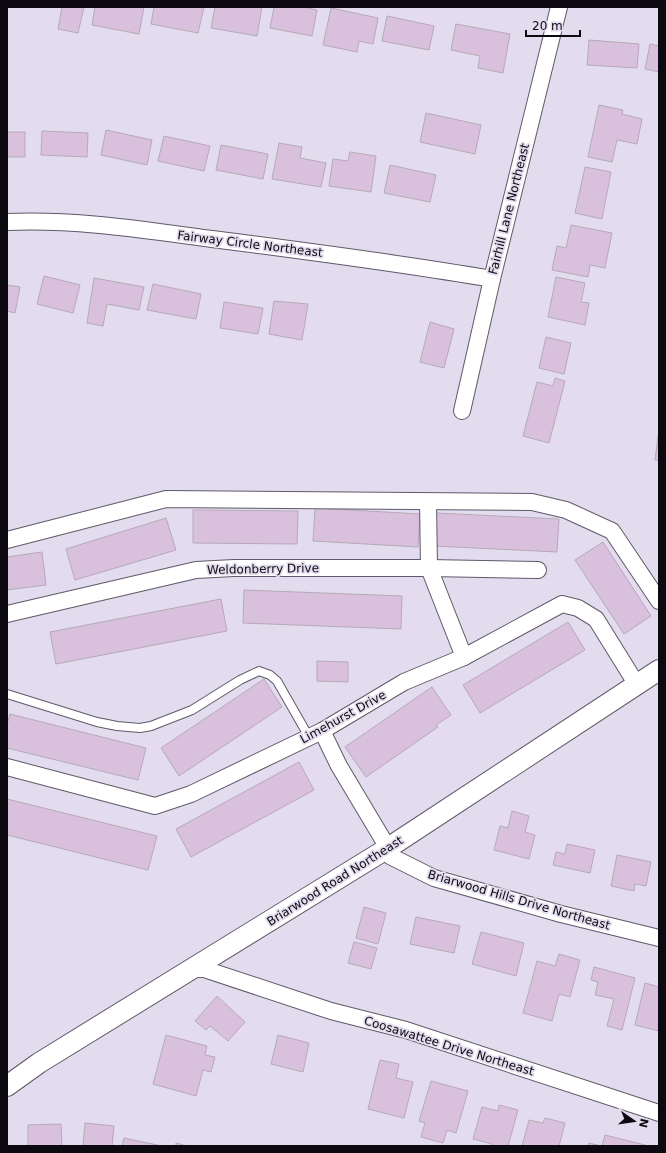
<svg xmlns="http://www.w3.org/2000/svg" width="666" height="1153" font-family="'DejaVu Sans',sans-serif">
  <rect width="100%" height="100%" fill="#e2dcee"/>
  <g fill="#d9c1dd" stroke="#b6a9b8">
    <polygon points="62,7 84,7 78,33 58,29"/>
    <polygon points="95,7 144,7 139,34 92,25"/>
    <polygon points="154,7 204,7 198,33 151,24"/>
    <polygon points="215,7 262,7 257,36 211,28"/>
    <polygon points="274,7 303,7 317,10 312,36 270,28"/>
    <polygon points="331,8 378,18 373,44 359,41 357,52 323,45"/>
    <polygon points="387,16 434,26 429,50 382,41"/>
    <polygon points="456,24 510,34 503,73 478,68 480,56 451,50"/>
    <polygon points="589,40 639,44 637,68 587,65"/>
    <polygon points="650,44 659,46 659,72 645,69"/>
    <polygon points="599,105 623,110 622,114 642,119 637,144 617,140 612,162 588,157"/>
    <polygon points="426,113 481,125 475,154 420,142"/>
    <polygon points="106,130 152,140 147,165 101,155"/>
    <polygon points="42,131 88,133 87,157 41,155"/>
    <rect x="7" y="132" width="18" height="25"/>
    <polygon points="164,136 210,146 204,171 158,161"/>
    <polygon points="279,143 302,147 300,158 326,163 321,187 272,179"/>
    <polygon points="221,145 268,154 263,179 216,170"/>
    <polygon points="350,152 376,156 371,192 329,186 333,159 348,161"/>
    <polygon points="390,165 436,175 430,202 384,193"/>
    <polygon points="585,167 611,172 602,219 575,213"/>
    <polygon points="571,225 612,233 605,268 590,265 588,277 552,270 557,246 566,248"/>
    <polygon points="44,276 80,285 73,313 37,304"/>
    <polygon points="556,277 585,283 581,302 589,303 585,325 548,317"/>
    <polygon points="94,278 144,287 139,310 107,304 103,326 87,323"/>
    <polygon points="153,284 201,294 196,319 147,310"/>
    <polygon points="7,285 20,287 15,313 7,311"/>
    <polygon points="274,301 308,304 302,340 269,334"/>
    <polygon points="224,302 263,308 258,334 220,328"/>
    <polygon points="430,322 454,329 444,368 420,362"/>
    <polygon points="546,337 571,343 564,374 539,368"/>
    <polygon points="555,378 565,381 549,443 523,436 537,382 553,386"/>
    <polygon points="659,429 659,460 655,460"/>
    <polygon points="315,508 420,514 418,547 313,541"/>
    <polygon points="193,510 298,511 297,544 193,543"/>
    <polygon points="436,513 559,519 557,552 434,546"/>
    <polygon points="166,518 176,550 75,580 66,549"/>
    <polygon points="603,542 651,616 624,634 575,560"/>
    <polygon points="42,552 46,585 7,590 7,557"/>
    <polygon points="244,590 402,596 401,629 243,623"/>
    <polygon points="221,599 227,631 56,664 50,632"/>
    <polygon points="568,622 585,650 480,713 463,685"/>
    <polygon points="317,661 348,662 348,682 317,681"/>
    <polygon points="264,679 282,707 179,776 161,748"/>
    <polygon points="432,687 451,715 436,725 438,727 366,777 345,747"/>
    <polygon points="10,714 146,748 138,780 7,748 7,724"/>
    <polygon points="299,762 314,790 191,857 176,829"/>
    <polygon points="7,799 157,836 148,870 7,835"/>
    <polygon points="512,811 529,816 525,832 535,835 529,859 494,850 500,826 508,828"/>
    <polygon points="567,844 595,850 590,873 553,865 556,852 565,854"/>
    <polygon points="617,855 651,862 646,886 635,884 634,891 611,886"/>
    <polygon points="364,907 386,913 378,944 356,938"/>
    <polygon points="416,917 460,926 454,953 410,944"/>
    <polygon points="481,932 524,943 516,976 472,964"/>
    <polygon points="354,942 377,948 371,969 348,963"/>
    <polygon points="559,954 580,960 570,997 559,994 552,1021 523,1013 537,961 555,966"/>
    <polygon points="594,967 635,978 622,1030 607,1026 614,999 595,995 598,982 591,980"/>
    <polygon points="645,983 659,987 659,1031 635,1025"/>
    <polygon points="217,996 245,1022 228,1041 210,1026 206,1030 195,1021"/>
    <polygon points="166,1035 207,1046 205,1055 215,1057 211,1072 203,1070 196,1096 153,1084"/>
    <polygon points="278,1035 309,1043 303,1072 271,1064"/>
    <polygon points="380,1060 399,1064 396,1078 413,1082 404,1118 368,1109"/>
    <polygon points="431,1081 468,1091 456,1133 447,1130 443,1143 421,1137 425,1123 419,1121"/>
    <polygon points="499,1105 518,1110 508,1146 492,1146 492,1144 473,1139 482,1107 498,1111"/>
    <polygon points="545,1118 565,1123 559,1146 522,1146 529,1120 543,1123"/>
    <polygon points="85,1123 114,1126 112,1146 83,1146"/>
    <polygon points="61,1124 62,1146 28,1146 28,1125"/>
    <polygon points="605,1135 645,1145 644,1146 602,1146"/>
    <polygon points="124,1138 162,1146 122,1146"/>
    <polygon points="176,1143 187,1146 176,1146"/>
    <polygon points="589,1143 601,1146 588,1146"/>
  </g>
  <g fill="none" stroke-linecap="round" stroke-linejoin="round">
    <g stroke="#5f5969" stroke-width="10">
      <polyline id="service" points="7,694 97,722 117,726 140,728 151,726 192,710 240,680 259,671 270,675 277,681 309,737"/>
    </g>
    <g stroke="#5f5969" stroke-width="18">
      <g id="minor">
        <path d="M7 222C76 219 144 230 212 239 306 251 399 263 492 279"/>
        <polyline points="462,411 492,279 559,7"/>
        <polyline points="428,502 429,568 464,657"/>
        <polyline points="7,540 166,499 532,502 566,510 612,531 659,601"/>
        <polyline points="7,614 196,570 234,568 429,568 538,570"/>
        <polyline points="322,731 339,766 388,848 390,856 434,878 561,914 659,938"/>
        <polyline points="7,767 155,806 191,794 322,731 404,682 464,657 562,604 578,608 596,619 637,685"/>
        <polyline points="192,969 204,969 331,1011 406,1030 659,1113"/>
      </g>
    </g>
    <g stroke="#5f5969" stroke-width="22">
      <polyline id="tertiary" points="7,1086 39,1063 388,848 659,670"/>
    </g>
    <use href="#service" stroke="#fff" stroke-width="8"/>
    <use href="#minor" stroke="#fff" stroke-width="16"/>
    <use href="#tertiary" stroke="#fff" stroke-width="20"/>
  </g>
  <g text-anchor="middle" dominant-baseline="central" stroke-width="3.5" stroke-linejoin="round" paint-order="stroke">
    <g font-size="12" fill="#0c0a10" stroke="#e2dcee">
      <text transform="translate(509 209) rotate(-76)">Fairhill Lane Northeast</text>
      <text transform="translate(250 244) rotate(7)">Fairway Circle Northeast</text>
      <text transform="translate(263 569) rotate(-1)">Weldonberry Drive</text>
      <text transform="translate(343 717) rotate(-29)">Limehurst Drive</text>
      <text transform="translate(335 881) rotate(-32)">Briarwood Road Northeast</text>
      <text transform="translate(519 900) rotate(16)">Briarwood Hills Drive Northeast</text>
      <text transform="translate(449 1046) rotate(17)">Coosawattee Drive Northeast</text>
    </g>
  </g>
  <rect width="666" height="1153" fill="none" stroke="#0c0a10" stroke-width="16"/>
  <g transform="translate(634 1121) rotate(103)" stroke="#e2dcee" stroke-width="3" paint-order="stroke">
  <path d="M0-3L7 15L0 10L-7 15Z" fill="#0c0a10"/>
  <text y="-6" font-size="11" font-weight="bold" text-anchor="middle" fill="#0c0a10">N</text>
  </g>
  <path d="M526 30v6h54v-6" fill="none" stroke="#0c0a10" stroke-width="2"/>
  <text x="532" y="30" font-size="12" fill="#0c0a10" stroke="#e2dcee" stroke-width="3" paint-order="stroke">20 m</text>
</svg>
